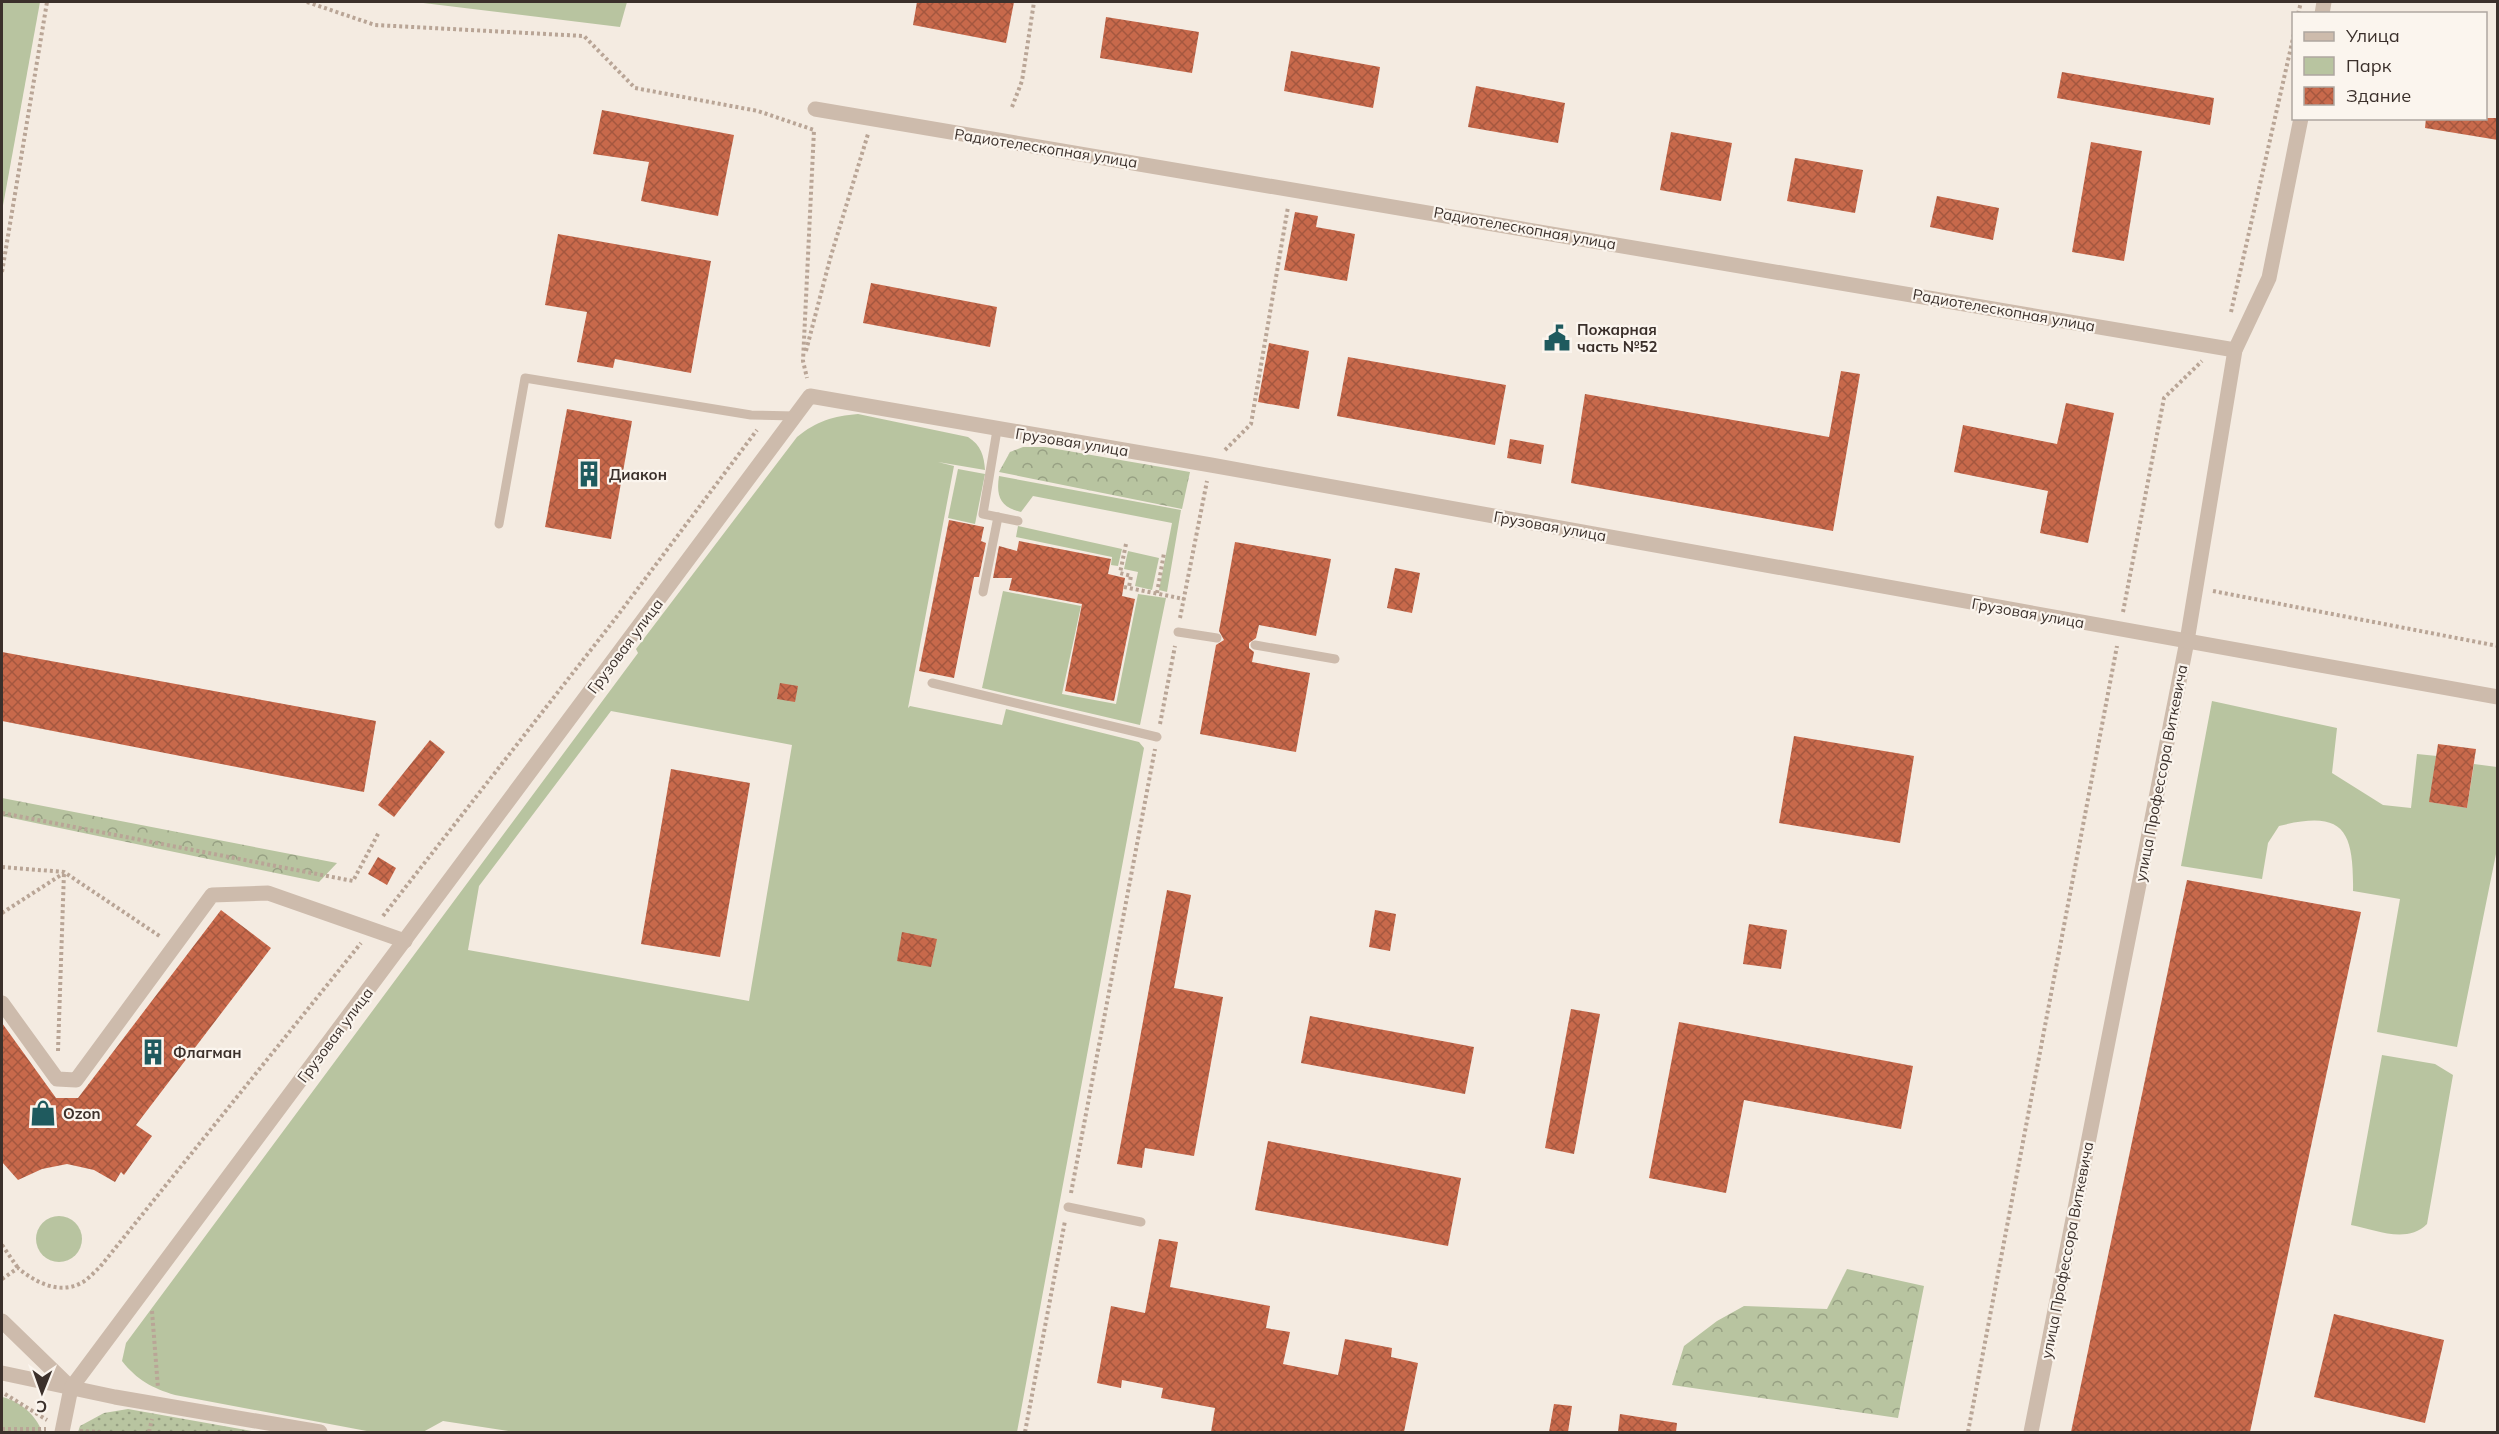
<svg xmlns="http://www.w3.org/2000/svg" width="2499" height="1434" font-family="Mulish,sans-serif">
  <defs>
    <pattern id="forest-crowns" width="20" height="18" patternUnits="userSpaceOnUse" patternTransform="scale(1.5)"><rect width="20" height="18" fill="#b8c4a0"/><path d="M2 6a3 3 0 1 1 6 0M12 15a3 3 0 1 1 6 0" fill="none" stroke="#97a083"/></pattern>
    <pattern id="park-dots" width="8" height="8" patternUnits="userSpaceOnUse" patternTransform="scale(1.5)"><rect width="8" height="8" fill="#b8c4a0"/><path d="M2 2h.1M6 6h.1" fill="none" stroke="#97a083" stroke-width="1.8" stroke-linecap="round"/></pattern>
    <pattern id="building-cross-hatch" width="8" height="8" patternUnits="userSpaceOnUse" patternTransform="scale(1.5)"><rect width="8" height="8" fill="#c8694b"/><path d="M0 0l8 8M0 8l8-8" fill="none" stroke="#a4573f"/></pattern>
  </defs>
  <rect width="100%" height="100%" fill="#f4ebe1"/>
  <g fill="#b8c4a0" fill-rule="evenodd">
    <polygon points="2,2 40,2 2,211"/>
    <polygon points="415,2 627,2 620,27"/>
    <path d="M858 414 968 437C981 445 984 456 985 470L938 462 954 466 908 708 910 706 1002 725 1006 709 1139 742 1144 748 1017 1432H515L443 1421 423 1432H372L175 1395C152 1388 137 1380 122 1361L126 1343 638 653 636 649 797 437C817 421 833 416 858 414ZM611 711 792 745 749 1001 468 950 479 886Z"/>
    <polygon points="958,469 985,474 975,524 948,518"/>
    <path d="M999 476 1181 510 1167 592 1159 590 1172 523 1033 496 1021 512C1000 507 996 496 999 476Z"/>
    <polygon points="1018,526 1122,549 1118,566 1111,565 1112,557 1016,537"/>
    <polygon points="1128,551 1159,558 1152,590 1135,586 1138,572 1124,569"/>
    <polygon points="1003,591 1081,606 1062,694 1116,704 1138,594 1166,598 1140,725 982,688"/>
    <path d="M2212 701 2337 728 2332 773 2383 805 2411 808 2417 754 2437 756 2430 802 2467 808 2474 764 2497 767V849L2457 1047 2377 1032 2400 899 2353 891C2354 829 2343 810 2279 826L2268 843 2262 879 2181 866Z"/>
    <path d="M2382 1055 2435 1064 2453 1075 2427 1224C2407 1244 2376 1230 2351 1225Z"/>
    <circle cx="59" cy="1239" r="23"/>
    <path d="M2 1397C20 1401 36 1415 42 1432H2Z"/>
  </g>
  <g fill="url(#forest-crowns)">
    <polygon points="1023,447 1045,447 1190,472 1182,509 999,472 1010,452"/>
    <polygon points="2,798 337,863 319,882 2,816"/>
    <polygon points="1847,1269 1924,1286 1898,1418 1672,1385 1684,1346 1717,1321 1744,1306 1827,1309"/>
  </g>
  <polygon fill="url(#park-dots)" points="128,1409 257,1432 78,1432 80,1426 104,1413"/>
  <g fill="url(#building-cross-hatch)">
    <polygon points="917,2 1014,2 1006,43 913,25"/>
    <polygon points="1106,17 1199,32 1192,73 1100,58"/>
    <polygon points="1291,51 1380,67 1373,108 1284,91"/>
    <polygon points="2062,72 2214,98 2210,125 2057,98"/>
    <polygon points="1476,86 1565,103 1558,143 1468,127"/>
    <polygon points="602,110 734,135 718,216 641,201 649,162 593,154"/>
    <polygon points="2426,118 2498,118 2498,140 2425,128"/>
    <polygon points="1671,132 1732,143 1721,201 1660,190"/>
    <polygon points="2091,142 2142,151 2124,261 2072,252"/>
    <polygon points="1795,158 1863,170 1855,213 1787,201"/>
    <polygon points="1937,196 1999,208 1993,240 1930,227"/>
    <polygon points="1295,212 1318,216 1316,227 1355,234 1347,281 1284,270"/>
    <polygon points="558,234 711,261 691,373 615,359 613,368 577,362 587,312 545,305"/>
    <polygon points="871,283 997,307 990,347 863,323"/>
    <polygon points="1269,343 1309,351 1299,409 1258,402"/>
    <polygon points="1348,357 1506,385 1495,445 1337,416"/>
    <polygon points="1841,371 1860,374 1833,531 1571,483 1585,394 1829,437"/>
    <polygon points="2066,403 2114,413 2088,543 2040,533 2048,491 1954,472 1963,425 2057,444"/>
    <polygon points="567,409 632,421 611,539 545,527"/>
    <polygon points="1510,439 1544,445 1541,464 1507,458"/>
    <polygon points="949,520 984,527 981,541 986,543 979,577 974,577 954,678 919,671"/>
    <polygon points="1019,541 1111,559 1108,574 1125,578 1122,596 1135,599 1114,701 1065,691 1082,604 1009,590 1012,578 993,578 999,546 1017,551"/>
    <polygon points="1235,542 1331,559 1316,636 1259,625 1256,638 1249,643 1249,648 1254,652 1252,662 1310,673 1296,752 1200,734 1216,645 1224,640 1219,631"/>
    <polygon points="1395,568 1420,573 1412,613 1387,608"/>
    <polygon points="2,652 376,721 364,792 2,721"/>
    <polygon points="780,683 798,686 795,702 777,699"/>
    <polygon points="1794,736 1914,756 1900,843 1779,823"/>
    <polygon points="430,740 445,752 394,817 378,805"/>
    <polygon points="2438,744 2476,749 2467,808 2429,802"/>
    <polygon points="671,769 750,783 720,957 641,944"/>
    <polygon points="378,857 396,868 387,885 368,874"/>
    <polygon points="2187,880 2361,912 2250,1432 2071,1432"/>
    <polygon points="1167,890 1191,895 1174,988 1223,997 1194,1156 1145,1148 1142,1168 1117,1164"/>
    <polygon points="221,910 271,948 136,1125 152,1136 124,1175 121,1172 115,1182 94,1170 67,1164 42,1169 18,1180 2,1162 2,1023 56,1098 78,1098"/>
    <polygon points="1375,910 1396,914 1390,951 1369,947"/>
    <polygon points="1749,924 1787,930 1781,969 1743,964"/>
    <polygon points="902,932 937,939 931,967 897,961"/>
    <polygon points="1571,1009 1600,1014 1574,1154 1545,1148"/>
    <polygon points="1310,1016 1474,1047 1465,1094 1301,1063"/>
    <polygon points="1679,1022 1913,1066 1901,1129 1744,1100 1726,1193 1649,1178"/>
    <polygon points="1268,1141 1461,1178 1448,1246 1255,1210"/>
    <polygon points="1159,1239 1178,1242 1170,1287 1270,1306 1266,1328 1290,1332 1283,1364 1338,1375 1345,1339 1392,1348 1391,1357 1418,1363 1404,1432 1211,1432 1215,1408 1161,1398 1163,1388 1122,1380 1121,1388 1097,1383 1111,1306 1145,1313"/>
    <polygon points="2334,1314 2444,1340 2425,1423 2314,1397"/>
    <polygon points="1554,1404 1572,1406 1568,1432 1549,1432"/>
    <polygon points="1620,1414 1677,1423 1676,1432 1618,1432"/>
  </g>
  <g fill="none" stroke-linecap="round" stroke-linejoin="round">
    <g stroke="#b9a596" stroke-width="4" stroke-dasharray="3 3" stroke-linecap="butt">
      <polyline points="307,2 375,25 584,36 635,88 758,111 814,130 803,361 807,378"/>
      <polyline points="2298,14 2301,2"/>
      <polyline points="1012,107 1022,81 1034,2"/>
      <polyline points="2,272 47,2"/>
      <polyline points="2231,312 2294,34"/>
      <polyline points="806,351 830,259 868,134"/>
      <polyline points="1225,450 1251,424 1288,207"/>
      <polyline points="1126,544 1120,573 1131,576 1129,587"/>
      <polyline points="1124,587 1184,599"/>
      <polyline points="2213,591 2498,646"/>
      <polyline points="1157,593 1164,553"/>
      <polyline points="2123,612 2164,398 2202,361"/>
      <polyline points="1180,618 1207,481"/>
      <polyline points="1160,724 1175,646"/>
      <polyline points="2,813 353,881 379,832"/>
      <polyline points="2,867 64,872 161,937"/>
      <polyline points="2,913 64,873"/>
      <polyline points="383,916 615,619 757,430"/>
      <polyline points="58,1051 64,872"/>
      <polyline points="1071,1193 1155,749"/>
      <polyline points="2,1245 18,1268"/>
      <path d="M2 1279 18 1268C35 1282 59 1295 81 1283 88 1280 94 1272 100 1267L361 943"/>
      <polyline points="152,1311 158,1388"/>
      <polyline points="5,1394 47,1420"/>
      <polyline points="2,1429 46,1429"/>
      <polyline points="80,1431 100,1432"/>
      <polyline points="149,1432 152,1419"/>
      <polyline points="1025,1432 1065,1221"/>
      <polyline points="1968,1432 2117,646"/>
    </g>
    <g stroke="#cdbbac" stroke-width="9">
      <polyline points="997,430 983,514 1018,521"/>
      <polyline points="499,524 525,378 751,415 795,416"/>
      <polyline points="983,592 998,517"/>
      <polyline points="1178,632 1217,638"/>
      <polyline points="1255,645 1335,659"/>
      <polyline points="932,683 1157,737"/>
      <polyline points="1068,1207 1141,1222"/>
    </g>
    <g stroke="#cdbbac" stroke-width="15">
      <polyline points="2322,14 2324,2"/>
      <polyline points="815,109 2235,350"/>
      <polyline points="2,1003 57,1079 76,1080 212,895 268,893 405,941"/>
      <polyline points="2,1321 71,1388"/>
      <polyline points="2,1373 115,1397 320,1432"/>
      <polyline points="2031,1432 2187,641 2235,350 2269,278 2301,118"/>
    </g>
    <polyline stroke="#cdbbac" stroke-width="15" points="62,1432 71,1388 810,396 1211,465 2498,697"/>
  </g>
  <defs>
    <g id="civic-bare" transform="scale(2.07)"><path d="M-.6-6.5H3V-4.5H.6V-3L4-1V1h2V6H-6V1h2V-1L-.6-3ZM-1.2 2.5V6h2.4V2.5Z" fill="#1f5a5e" stroke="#fbf5ee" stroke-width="2.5" paint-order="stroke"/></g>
    <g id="building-bare" transform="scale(2.07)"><path d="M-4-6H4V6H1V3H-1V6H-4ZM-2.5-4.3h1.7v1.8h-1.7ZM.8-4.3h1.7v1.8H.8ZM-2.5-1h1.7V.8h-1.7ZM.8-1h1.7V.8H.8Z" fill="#1f5a5e" stroke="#fbf5ee" stroke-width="2.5" paint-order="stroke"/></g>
    <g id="shop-bare" transform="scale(2.07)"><path d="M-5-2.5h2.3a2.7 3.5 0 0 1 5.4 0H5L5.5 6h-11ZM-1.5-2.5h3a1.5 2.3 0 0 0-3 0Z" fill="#1f5a5e" stroke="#fbf5ee" stroke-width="2.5" paint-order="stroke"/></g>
  </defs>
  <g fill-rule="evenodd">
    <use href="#civic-bare" x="1557" y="338"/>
    <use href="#building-bare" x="589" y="474"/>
    <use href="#building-bare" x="153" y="1052"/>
    <use href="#shop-bare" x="43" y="1113"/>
  </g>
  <g text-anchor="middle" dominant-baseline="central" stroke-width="4.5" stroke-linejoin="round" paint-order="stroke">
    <g font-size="15" fill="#3b302b" stroke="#fbf5ee">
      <text transform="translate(1046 148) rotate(9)">Радиотелескопная улица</text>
      <text transform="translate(1525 228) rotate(10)">Радиотелескопная улица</text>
      <text transform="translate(2004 310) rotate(10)">Радиотелескопная улица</text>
      <text transform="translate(1072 442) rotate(9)">Грузовая улица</text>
      <text transform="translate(1550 526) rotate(10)">Грузовая улица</text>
      <text transform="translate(2028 613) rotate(10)">Грузовая улица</text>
      <text transform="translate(625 646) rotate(-53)">Грузовая улица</text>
      <text transform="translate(2161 773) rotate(-79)">улица Профессора Виткевича</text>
      <text transform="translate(335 1035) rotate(-53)">Грузовая улица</text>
      <text transform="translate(2067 1250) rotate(-79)">улица Профессора Виткевича</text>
    </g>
    <g font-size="15" font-weight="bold" fill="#3b302b" stroke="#fbf5ee" text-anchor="start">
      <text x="1577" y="329">Пожарная<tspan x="1577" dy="17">часть №52</tspan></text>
      <text x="609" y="474">Диакон</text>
      <text x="173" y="1052">Флагман</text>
      <text x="63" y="1113">Ozon</text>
    </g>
  </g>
  <rect width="2499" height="1434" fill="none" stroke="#3b302b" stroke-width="6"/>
  <rect x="2292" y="12" width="195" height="108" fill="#fbf5ee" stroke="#aea6a0" stroke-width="1.5"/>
  <rect x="2304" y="32" width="30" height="9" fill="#cdbbac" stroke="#aea6a0" stroke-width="1.5"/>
  <text x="2346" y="42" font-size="18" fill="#3b302b">Улица</text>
  <rect x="2304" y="57" width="30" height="18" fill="#b8c4a0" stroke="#aea6a0" stroke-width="1.5"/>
  <text x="2346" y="72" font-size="18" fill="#3b302b">Парк</text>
  <rect x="2304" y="87" width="30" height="18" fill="url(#building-cross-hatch)" stroke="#aea6a0" stroke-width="1.5"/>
  <text x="2346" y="102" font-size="18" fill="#3b302b">Здание</text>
  <g transform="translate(42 1392) rotate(181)" stroke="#fbf5ee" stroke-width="4.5" paint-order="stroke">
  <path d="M0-4.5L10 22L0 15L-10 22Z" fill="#3b302b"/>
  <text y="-9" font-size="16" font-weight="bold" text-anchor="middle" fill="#3b302b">С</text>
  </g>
</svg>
